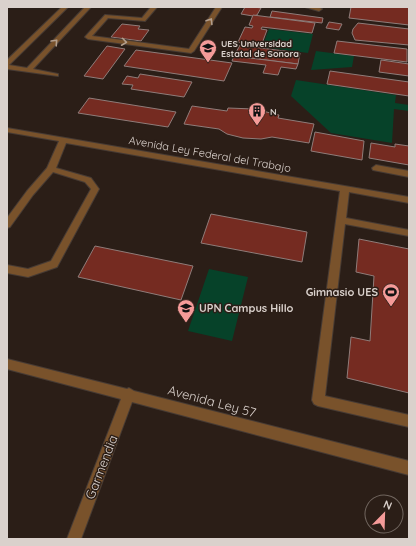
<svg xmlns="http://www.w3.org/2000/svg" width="416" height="546" font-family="Quicksand,sans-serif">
  <rect width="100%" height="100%" fill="#2b1e17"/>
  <g fill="#064229">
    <polygon points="269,29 313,34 308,53 262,47"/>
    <polygon points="316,51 354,56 352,67 311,70"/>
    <polygon points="296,80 396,95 395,103 409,105 409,111 394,109 392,143 331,133 291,96"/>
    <polygon points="209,269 248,277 232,341 188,331"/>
  </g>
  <g fill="#752b21" stroke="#8f7c79">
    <polygon points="245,7 254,7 261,8 257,15 253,16 241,14"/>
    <polygon points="351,7 409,7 409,25 349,18"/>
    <polygon points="272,11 323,18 322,23 270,17"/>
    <polygon points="253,15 315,23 312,33 262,27 261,29 267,30 261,46 254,45 253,47 300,53 298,64 234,56 240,45 245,46 246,44 238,42 245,27 252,28 253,26 249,25"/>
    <polygon points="329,22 342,24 339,30 326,28"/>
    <polygon points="358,23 409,29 409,45 355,40 352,33 353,29"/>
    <polygon points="122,24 140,26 138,29 149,30 141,41 111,37"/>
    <polygon points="337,41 407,49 407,62 334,53"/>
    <polygon points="107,46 125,49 103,79 84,76"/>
    <polygon points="136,50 232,63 224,81 124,66"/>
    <polygon points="234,56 298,64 296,69 281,67 278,75 263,73 266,65 232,61"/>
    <polygon points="381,60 409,64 409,76 379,72"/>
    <polygon points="330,71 409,82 409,96 327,84"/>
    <polygon points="140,74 192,82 184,97 131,89 133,85 122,84 127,76 138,78"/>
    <polygon points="89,98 176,112 168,127 78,113"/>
    <polygon points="192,106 227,111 228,108 254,109 279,115 278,118 314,124 309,143 272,137 261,139 243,138 227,134 219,129 184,124"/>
    <polygon points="315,132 364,141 362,160 311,151"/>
    <polygon points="371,143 395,147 395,144 409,146 409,165 369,158"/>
    <polygon points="211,214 307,232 302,262 201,243"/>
    <polygon points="359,239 409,249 409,393 347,378 351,337 370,341 374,276 356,272"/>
    <polygon points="95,246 193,266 181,300 78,277"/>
  </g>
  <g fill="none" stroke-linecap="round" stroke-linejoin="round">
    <g stroke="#473b34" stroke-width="2">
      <g id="minor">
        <polygon points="62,7 68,7 9,65 27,68 85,7 91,7 33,69 58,74 58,76 7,69 7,60"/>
        <polygon points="151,7 157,7 145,21 108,18 92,36 189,49 216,7 222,7 194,51 191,53 88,39 85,37 105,15 142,18"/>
        <polygon points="305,7 317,7 322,9 319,11"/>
        <polygon points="7,128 409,197 409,203 349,192 346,218 409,230 409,236 345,224 325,396 409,415 409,427 318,406 314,404 312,400 340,191 66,143 56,168 91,178 99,189 57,267 28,277 7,273 7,265 28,269 51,261 91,189 85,182 53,172 33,195 10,227 7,228 7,218 27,191 47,168 59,141 7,132"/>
        <polygon points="376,165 409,171 409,177 373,170 372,168"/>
        <polygon points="7,359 127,389 129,388 134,391 409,461 409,475 132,402 81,539 67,539 121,399 7,369"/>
      </g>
    </g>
    <use href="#minor" fill="#79522b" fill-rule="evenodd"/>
  </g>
  <defs><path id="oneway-chevron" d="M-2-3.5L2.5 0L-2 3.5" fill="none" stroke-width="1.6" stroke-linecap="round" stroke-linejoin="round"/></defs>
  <g stroke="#b39e8c">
    <use href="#oneway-chevron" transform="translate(210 21) rotate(-58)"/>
    <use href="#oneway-chevron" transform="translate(55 42) rotate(-47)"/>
    <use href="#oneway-chevron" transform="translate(124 42) rotate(8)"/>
  </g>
  <defs>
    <g id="university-pin" transform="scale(0.9)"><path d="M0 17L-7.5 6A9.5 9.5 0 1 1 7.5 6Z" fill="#f59b99" stroke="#2b1e17"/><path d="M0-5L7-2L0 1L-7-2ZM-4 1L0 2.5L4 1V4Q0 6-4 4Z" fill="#111"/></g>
    <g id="building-pin" transform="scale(0.9)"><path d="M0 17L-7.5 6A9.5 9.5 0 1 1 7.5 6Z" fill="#f59b99" stroke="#2b1e17"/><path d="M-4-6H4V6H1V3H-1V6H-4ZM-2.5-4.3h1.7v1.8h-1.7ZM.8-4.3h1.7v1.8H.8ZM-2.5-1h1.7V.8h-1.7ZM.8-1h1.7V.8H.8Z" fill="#111"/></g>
    <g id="stadium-pin" transform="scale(0.9)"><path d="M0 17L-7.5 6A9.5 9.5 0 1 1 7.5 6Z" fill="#f59b99" stroke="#2b1e17"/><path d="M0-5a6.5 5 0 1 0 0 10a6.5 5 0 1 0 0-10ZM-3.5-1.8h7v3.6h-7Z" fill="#111"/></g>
    <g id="school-pin" transform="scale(0.9)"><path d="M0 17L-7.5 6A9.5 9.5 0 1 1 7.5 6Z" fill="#f59b99" stroke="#2b1e17"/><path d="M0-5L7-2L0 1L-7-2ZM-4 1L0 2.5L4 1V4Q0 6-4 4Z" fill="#111"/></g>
  </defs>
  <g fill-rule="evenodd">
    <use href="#university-pin" x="208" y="48"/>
    <use href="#building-pin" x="257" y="111"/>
    <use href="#stadium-pin" x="391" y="292"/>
    <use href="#school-pin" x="186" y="308"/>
  </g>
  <g text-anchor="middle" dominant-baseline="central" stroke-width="3" stroke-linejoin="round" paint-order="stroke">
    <g font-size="9" font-weight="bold" fill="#dad1cc" stroke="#2b1e17" text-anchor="start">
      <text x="221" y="43">UES Universidad<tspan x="221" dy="10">Estatal de Sonora</tspan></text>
      <text x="270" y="111">N</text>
    </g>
    <g font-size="11" fill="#dad1cc" stroke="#2b1e17">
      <text transform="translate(210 154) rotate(10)">Avenida Ley Federal del Trabajo</text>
    </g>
    <g font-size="11" font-weight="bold" fill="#dad1cc" stroke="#2b1e17" text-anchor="end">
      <text x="378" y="292">Gimnasio UES</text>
      <text x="199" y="308" text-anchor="start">UPN Campus Hillo</text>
    </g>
    <g font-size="13" fill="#dad1cc" stroke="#2b1e17">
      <text transform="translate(212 401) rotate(15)">Avenida Ley 57</text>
      <text transform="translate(101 467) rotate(-69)">Garmendia</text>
    </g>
  </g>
  <rect width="416" height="546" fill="none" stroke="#dad1cc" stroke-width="16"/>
  <g transform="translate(384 514) rotate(23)"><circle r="19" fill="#2b1e17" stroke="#71665f"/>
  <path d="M0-3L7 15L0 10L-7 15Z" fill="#f59b99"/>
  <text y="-6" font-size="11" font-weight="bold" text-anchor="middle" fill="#dad1cc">N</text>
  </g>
</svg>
